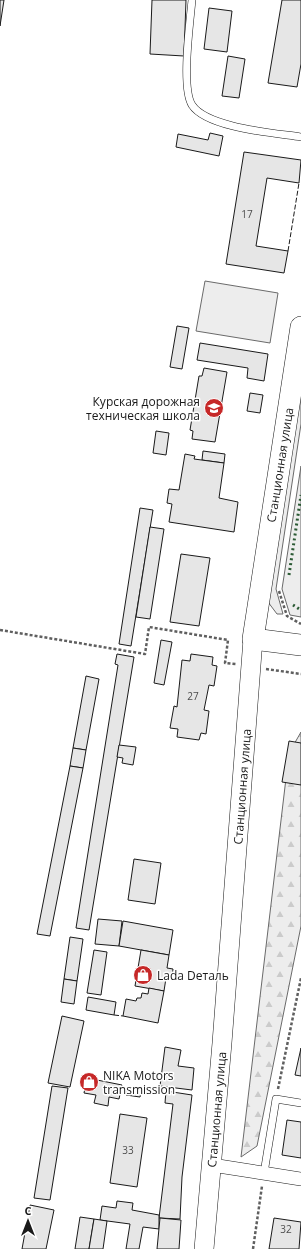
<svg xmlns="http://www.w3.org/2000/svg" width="301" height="1249" font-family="'Open Sans',sans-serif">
  <defs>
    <pattern id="forest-firs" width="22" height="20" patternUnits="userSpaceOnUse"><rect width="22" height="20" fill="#ededed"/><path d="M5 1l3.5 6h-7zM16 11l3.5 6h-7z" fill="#cbcbcb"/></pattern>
  </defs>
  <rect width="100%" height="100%" fill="#fff"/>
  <g fill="#ededed" stroke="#6a6a6a">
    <polygon points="205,281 278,293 270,343 196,331"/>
    <polygon points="301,358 301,424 276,589 283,614 277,614 268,602"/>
    <polygon points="301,466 301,617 290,615 282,589"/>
  </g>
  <polygon fill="url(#forest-firs)" stroke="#6a6a6a" points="301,732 301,926 257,1146 241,1157 289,753"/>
  <g fill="#e6e6e6" stroke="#1a1a1a">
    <polygon points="0,0 4,0 0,26"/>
    <polygon points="152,0 186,0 184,56 150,54"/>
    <polygon points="282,0 301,0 301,64 297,87 268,83"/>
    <polygon points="209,8 232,11 227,52 204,49"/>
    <polygon points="228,56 245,59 239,98 222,96"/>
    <polygon points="210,133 223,136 219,156 176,147 178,134 208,140"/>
    <polygon points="244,152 301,160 299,183 267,178 256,246 288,251 284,273 226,264"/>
    <polygon points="177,326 189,328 182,369 170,367"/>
    <polygon points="200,343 268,354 264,381 247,378 248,368 197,360"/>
    <polygon points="204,368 227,372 215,442 192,439 193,431 190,430 199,376 202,376"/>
    <polygon points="250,393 263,395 260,413 247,411"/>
    <polygon points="156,431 169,433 166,455 153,453"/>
    <polygon points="203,451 225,454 224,463 202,460"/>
    <polygon points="185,454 195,456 194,459 224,463 219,498 238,502 234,532 169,522 172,504 167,503 169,489 179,490"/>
    <polygon points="140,508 153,510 131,646 119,644"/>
    <polygon points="150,527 164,529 150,619 136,617"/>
    <polygon points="181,554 210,558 199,626 170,622"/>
    <polygon points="161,640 172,642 164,685 154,683"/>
    <polygon points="117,654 134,657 89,930 76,928 118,665 115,664"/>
    <polygon points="191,654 213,657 212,665 217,666 214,686 209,685 204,710 209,711 206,734 201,733 199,740 177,737 178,729 170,728 174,706 177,707 182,660 190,661"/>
    <polygon points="86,676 99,679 86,750 73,748"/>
    <polygon points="289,741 301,743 301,785 282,782"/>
    <polygon points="119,745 136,747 133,765 122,763 123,758 117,757"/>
    <polygon points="73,748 86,750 83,768 70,766"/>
    <polygon points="70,766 83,768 50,936 37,934"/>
    <polygon points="134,859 161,863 155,904 128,900"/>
    <polygon points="98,919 122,921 119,946 95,944"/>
    <polygon points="123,921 173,930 169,955 119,946"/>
    <polygon points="70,937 83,939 77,981 64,979"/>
    <polygon points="94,950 107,952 101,995 87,993"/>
    <polygon points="141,950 169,955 167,968 173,969 172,979 166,978 164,991 135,986"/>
    <polygon points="64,979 77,981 74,1004 61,1002"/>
    <polygon points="149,988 164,991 158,1023 123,1016 126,999 136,1001 137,998 141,998 142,993 148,994"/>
    <polygon points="88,997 116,1002 114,1015 86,1010"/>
    <polygon points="62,1016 84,1021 70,1087 48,1083"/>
    <polygon points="165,1047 181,1050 178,1066 194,1068 192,1090 160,1086"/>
    <polygon points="301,1048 301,1076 295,1075"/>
    <polygon points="87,1078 122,1085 119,1099 109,1097 108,1106 94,1103 96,1095 84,1093"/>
    <polygon points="52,1086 68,1088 50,1200 34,1198"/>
    <polygon points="128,1087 142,1089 140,1097 126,1095"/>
    <polygon points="166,1091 192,1095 182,1177 180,1219 159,1218 173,1104 165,1103"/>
    <polygon points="120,1114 147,1118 137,1187 110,1183"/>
    <polygon points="287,1120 301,1122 301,1158 282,1155"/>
    <polygon points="117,1201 133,1203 132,1210 159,1215 159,1229 143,1227 139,1249 126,1249 130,1224 100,1220 102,1206 116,1208"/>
    <polygon points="30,1205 54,1210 46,1249 22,1249"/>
    <polygon points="80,1217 94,1219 89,1249 75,1249"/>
    <polygon points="160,1218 181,1220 179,1249 157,1249"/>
    <polygon points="274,1218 301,1222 299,1249 269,1249"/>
    <polygon points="94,1219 107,1221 103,1249 89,1249"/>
  </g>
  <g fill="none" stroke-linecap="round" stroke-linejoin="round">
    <g stroke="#1a1a1a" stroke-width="8">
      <g id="lane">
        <path d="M192 0C190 22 181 88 192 105 207 128 275 133 301 137"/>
        <polyline points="264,1173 276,1099 301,1103"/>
      </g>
    </g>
    <g stroke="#1a1a1a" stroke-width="14">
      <polyline id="street" points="212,1165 301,1179"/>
    </g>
    <g stroke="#1a1a1a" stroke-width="20">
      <g id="secondary">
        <path id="s1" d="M204 1249 222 1043 253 639"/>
      </g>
    </g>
    <g stroke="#1a1a1a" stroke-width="22">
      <polyline id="primary" points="301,327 253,639 301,645"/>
    </g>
    <g stroke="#5f5f5f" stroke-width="2.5" stroke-dasharray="3 2" stroke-linecap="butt">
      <polyline points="279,591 287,616 301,624"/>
      <polyline points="0,630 145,654 149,627 228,640 225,663 236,664"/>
      <polyline points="266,669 301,674"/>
      <polyline points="278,1089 301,978"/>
      <polyline points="253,1249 262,1186"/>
    </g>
    <use href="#lane" stroke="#fff" stroke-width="7"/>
    <use href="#street" stroke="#fff" stroke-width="13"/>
    <use href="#secondary" stroke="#fff" stroke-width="19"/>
    <use href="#primary" stroke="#fff" stroke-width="21"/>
    <g stroke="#2b5a34" stroke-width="3" stroke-dasharray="2 3" stroke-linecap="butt">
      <polyline points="289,575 301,495"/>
      <polyline points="293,605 301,610"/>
    </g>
    <g stroke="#1a1a1a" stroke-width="1" stroke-dasharray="5 2" stroke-linecap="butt">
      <polyline points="288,251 299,183"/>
      <polyline points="114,1015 123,1016"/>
    </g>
  </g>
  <defs>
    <g id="school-disc" transform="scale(1)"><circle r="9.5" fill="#c62828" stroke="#fff"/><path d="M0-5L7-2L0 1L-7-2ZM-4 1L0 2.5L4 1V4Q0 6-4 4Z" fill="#fff"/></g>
    <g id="shop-disc" transform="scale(1)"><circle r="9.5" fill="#c62828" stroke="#fff"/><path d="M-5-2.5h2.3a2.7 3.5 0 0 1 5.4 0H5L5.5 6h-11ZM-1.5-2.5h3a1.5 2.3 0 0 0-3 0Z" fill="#fff"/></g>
  </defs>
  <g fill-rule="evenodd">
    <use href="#school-disc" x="214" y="408"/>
    <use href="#shop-disc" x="143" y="975"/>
    <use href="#shop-disc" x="89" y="1082"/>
  </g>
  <g text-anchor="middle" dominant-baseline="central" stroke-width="3" stroke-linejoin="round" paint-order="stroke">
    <g font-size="10" fill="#4d4d4d">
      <text x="247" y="214">17</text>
      <text x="193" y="696">27</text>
      <text x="128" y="1150">33</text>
      <text x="286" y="1229">32</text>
    </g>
    <g font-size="12" fill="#1a1a1a" stroke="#fff" text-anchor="start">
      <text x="200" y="401" text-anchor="end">Курская дорожная<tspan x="200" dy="14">техническая школа</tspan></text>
      <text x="157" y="975">Lada Dеталь</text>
      <text x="103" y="1075">NIKA Motors<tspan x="103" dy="14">transmission</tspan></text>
    </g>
    <g font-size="12" fill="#1a1a1a" stroke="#fff">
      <text transform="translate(280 465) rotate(-81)">Станционная улица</text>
      <text stroke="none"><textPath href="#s1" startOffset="464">Станционная улица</textPath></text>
      <text stroke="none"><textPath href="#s1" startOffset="140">Станционная улица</textPath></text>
    </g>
  </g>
  <g transform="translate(28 1221)" stroke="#ffffff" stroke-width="3" paint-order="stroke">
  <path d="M0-3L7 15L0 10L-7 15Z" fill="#1a1a1a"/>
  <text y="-6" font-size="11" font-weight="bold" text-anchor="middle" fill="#1a1a1a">С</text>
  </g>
</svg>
